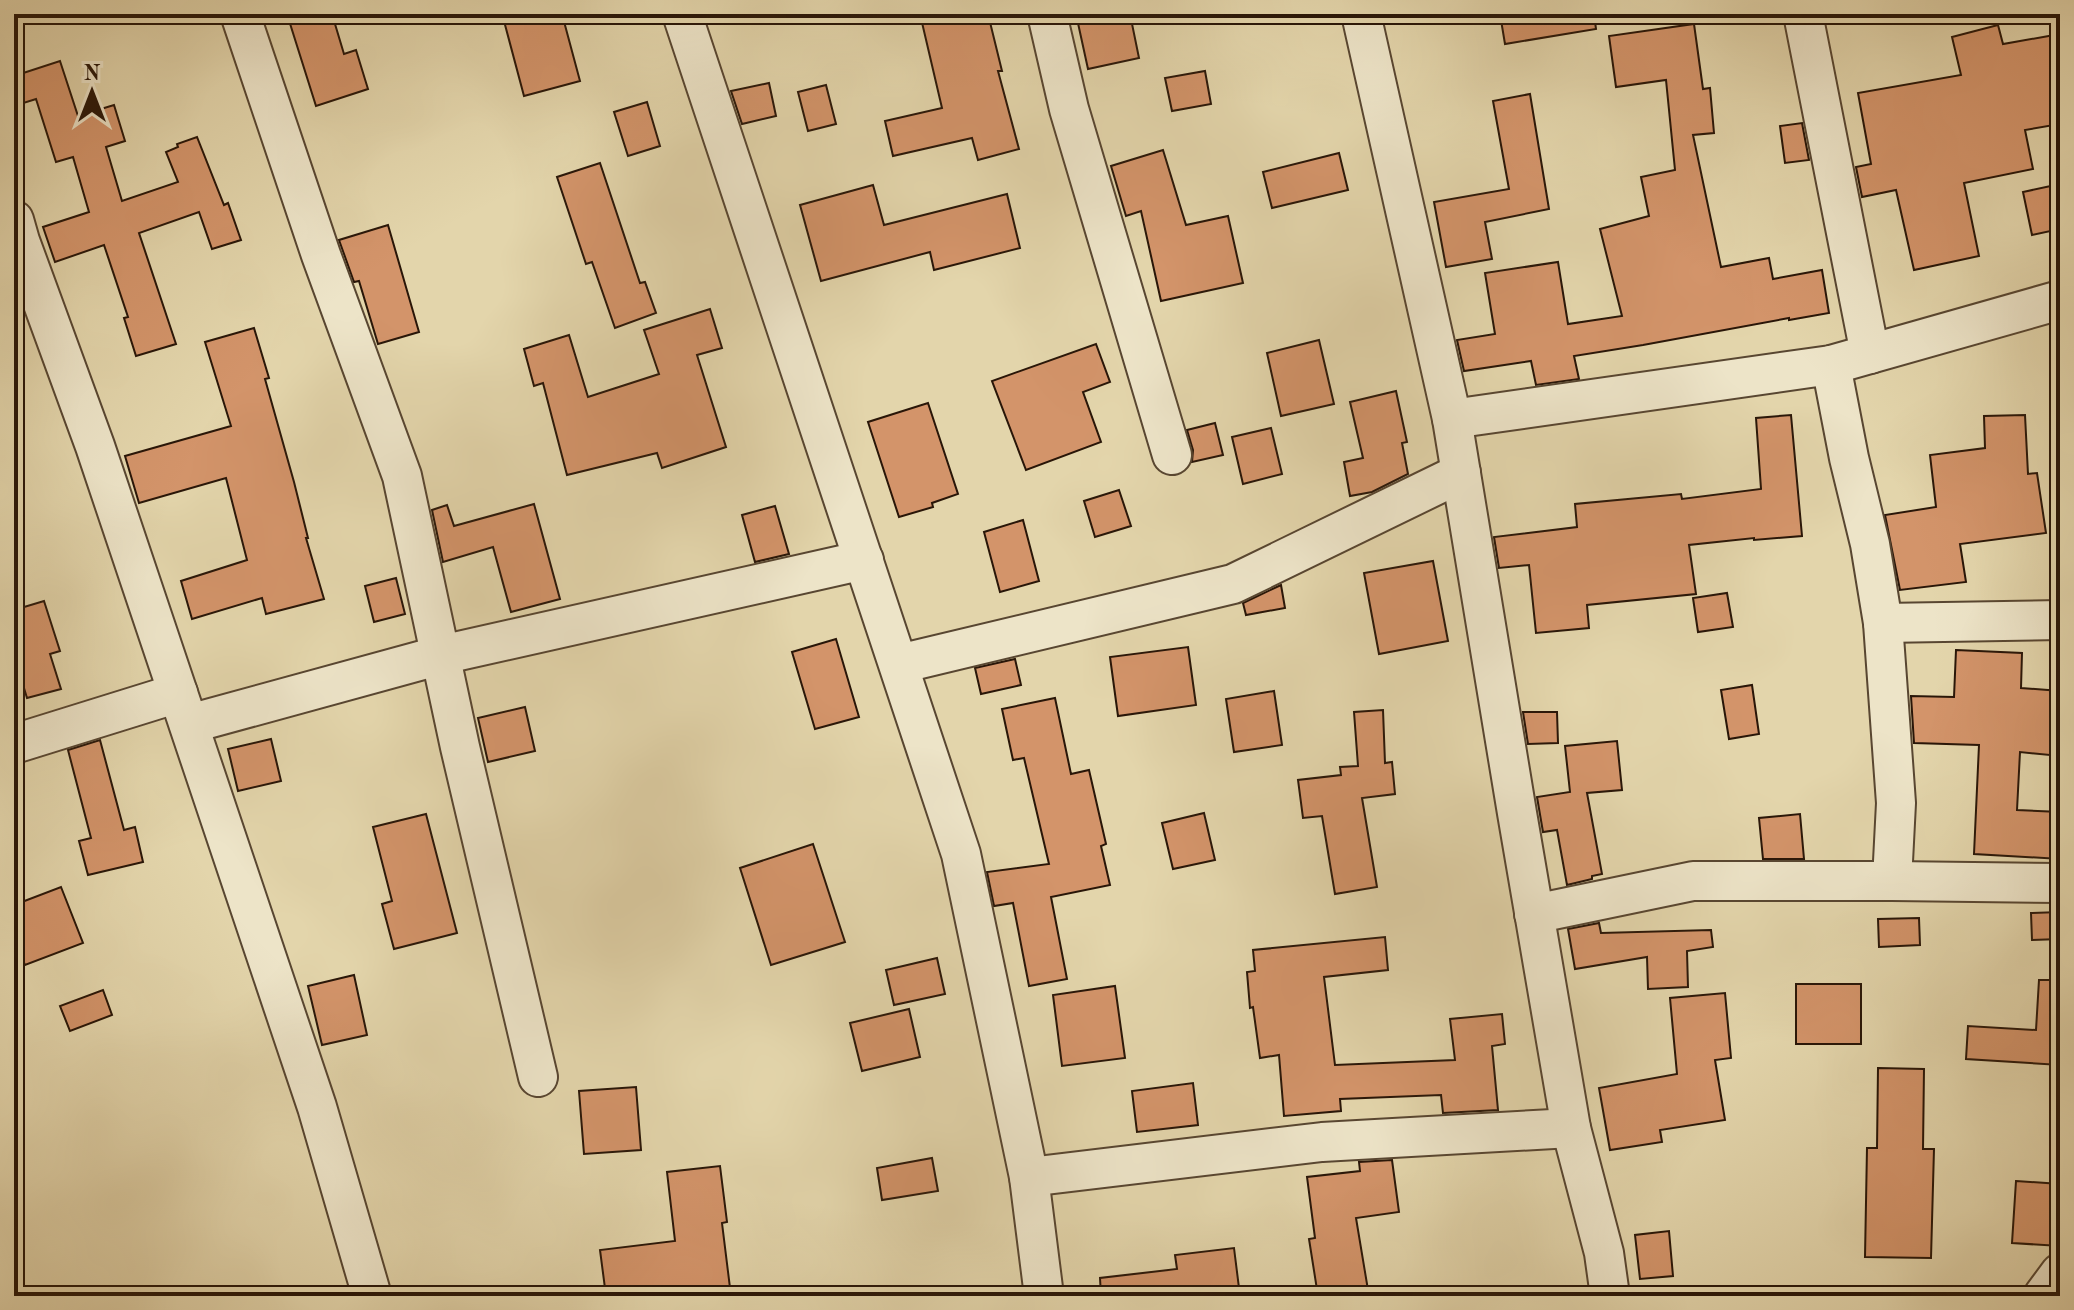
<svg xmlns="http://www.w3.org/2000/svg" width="2074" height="1310" font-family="'Old Standard TT',serif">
  <rect width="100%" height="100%" fill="#e3d5ab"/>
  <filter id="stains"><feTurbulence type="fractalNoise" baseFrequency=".0025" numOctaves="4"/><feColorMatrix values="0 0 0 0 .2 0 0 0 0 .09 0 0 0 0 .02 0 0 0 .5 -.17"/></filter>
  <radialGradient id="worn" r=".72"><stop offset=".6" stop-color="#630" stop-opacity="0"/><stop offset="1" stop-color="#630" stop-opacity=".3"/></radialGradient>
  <g fill="#d3946a" stroke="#291608" stroke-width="2">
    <polygon points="287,14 332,14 344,54 356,50 368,89 316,106"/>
    <polygon points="533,14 562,14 580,81 524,96 504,21"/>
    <polygon points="920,14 988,14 1002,71 998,71 1019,149 978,160 972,138 893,156 885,121 942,108"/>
    <polygon points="1076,14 1130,14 1139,58 1088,69"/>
    <polygon points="1500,14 1594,14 1596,29 1505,44"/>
    <polygon points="1694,24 1703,89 1710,88 1714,133 1693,135 1721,267 1769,258 1773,279 1822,270 1829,313 1789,320 1789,318 1643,345 1574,356 1579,379 1536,385 1531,361 1464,371 1457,340 1495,334 1485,273 1558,262 1568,324 1622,316 1600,229 1649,216 1641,177 1675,170 1666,80 1616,87 1609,36"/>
    <polygon points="1998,25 2003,44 2060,34 2060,124 2025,130 2033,169 1964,183 1979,256 1914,270 1896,190 1862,197 1856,167 1871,164 1858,93 1961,75 1952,37"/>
    <polygon points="60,61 78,116 114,105 125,141 106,147 122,201 178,182 166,152 178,147 177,144 197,137 224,205 228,203 241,240 212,249 199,212 139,233 176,344 136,356 124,318 128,317 104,245 55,262 43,227 89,212 73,157 56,162 36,99 14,106 14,76"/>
    <polygon points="1205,71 1211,104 1172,111 1165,78"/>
    <polygon points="769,83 776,116 742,124 731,91"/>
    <polygon points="826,85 836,124 808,131 798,92"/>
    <polygon points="1530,94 1549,209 1485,222 1492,259 1446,267 1434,202 1509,189 1493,101"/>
    <polygon points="647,102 660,146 628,156 614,112"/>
    <polygon points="1802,123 1809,160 1785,163 1780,126"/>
    <polygon points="1163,150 1186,225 1228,216 1243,283 1161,301 1141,211 1126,216 1111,166"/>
    <polygon points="1339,153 1348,190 1272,208 1263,172"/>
    <polygon points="600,163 640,283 645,282 656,313 615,328 592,262 586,264 557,177"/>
    <polygon points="2060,184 2060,229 2032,235 2023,192"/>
    <polygon points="873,185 884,225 1007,194 1020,248 934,270 930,252 821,281 800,205"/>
    <polygon points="388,225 419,332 378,344 359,281 354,282 339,240"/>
    <polygon points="710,309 722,348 697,355 726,447 662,468 657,453 567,475 543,383 534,386 524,349 569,335 588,397 659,374 644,330"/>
    <polygon points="254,328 269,378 265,379 294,482 308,538 306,538 324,599 266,614 262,598 192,619 181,581 247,560 226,478 139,503 125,456 231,426 205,342"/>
    <polygon points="1319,340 1334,404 1281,416 1267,353"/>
    <polygon points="1096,344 1110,382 1083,392 1101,442 1026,470 992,381"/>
    <polygon points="1396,391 1407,442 1402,443 1408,474 1372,492 1350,496 1344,462 1363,458 1350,402"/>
    <polygon points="928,403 958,494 932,503 933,507 899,517 868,422"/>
    <polygon points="1791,415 1802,536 1754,540 1754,538 1689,545 1696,594 1587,605 1589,628 1536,633 1529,565 1499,568 1494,537 1577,527 1575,504 1681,494 1682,499 1761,489 1756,418"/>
    <polygon points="2025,415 2028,474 2037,473 2046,533 1960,544 1966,582 1900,590 1885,515 1936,507 1930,455 1985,448 1984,416"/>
    <polygon points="1215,423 1223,455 1192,462 1193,450 1187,430"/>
    <polygon points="1271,428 1282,474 1243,484 1232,437"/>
    <polygon points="1119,490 1131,526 1095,537 1084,501"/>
    <polygon points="534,504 560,599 511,612 493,547 443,562 432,510 447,505 454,526"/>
    <polygon points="775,506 789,554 755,562 742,515"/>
    <polygon points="1023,520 1039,581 1000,592 984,532"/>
    <polygon points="1433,561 1448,641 1379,654 1364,573"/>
    <polygon points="396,578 405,614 374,622 365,586"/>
    <polygon points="1281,585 1285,608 1246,615 1243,603"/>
    <polygon points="1727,593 1733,627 1698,632 1693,598"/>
    <polygon points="44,601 60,651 50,654 61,689 27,698 14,655 14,610"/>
    <polygon points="836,639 859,717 815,729 792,652"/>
    <polygon points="1188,647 1196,705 1118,716 1110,657"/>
    <polygon points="1956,650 2022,653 2021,688 2060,691 2060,756 2020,752 2017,810 2060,812 2060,859 1974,854 1979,745 1914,743 1911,696 1954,697"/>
    <polygon points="1015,659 1021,685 981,694 975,668"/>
    <polygon points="1752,685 1759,734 1729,739 1721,690"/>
    <polygon points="1274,691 1282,745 1234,752 1226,699"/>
    <polygon points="1055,698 1071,774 1089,770 1106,844 1101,846 1110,885 1051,897 1067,979 1029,986 1013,903 994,906 987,872 1049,864 1024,758 1013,760 1002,709"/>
    <polygon points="525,707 535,751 488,762 478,718"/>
    <polygon points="1383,710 1385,763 1392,762 1395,794 1362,798 1377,887 1335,894 1322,816 1303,818 1298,780 1341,775 1340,767 1358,766 1354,712"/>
    <polygon points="1523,712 1557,712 1558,743 1528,744"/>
    <polygon points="271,739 281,781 238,791 228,749"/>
    <polygon points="100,740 124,830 135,827 143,862 88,875 79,841 91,838 68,750"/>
    <polygon points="1617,741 1622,790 1587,793 1602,874 1592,876 1592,879 1567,885 1557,830 1543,832 1537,797 1570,792 1565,746"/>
    <polygon points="1204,813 1215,860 1173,869 1162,823"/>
    <polygon points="426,814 457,933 394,949 382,904 392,901 373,827"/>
    <polygon points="1800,814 1804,859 1763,859 1759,818"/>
    <polygon points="813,844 845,942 771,965 740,868"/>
    <polygon points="61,887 83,943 25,965 14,937 14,905"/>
    <polygon points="2060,912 2060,939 2032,940 2031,913"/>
    <polygon points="1919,918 1920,945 1879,947 1878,919"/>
    <polygon points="1599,923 1601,933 1711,930 1713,947 1687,951 1688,987 1648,989 1647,957 1575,969 1568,929"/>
    <polygon points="1385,937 1388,970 1324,977 1335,1065 1455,1060 1450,1019 1502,1014 1505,1044 1492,1046 1498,1110 1443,1113 1441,1095 1340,1099 1341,1111 1284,1116 1279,1055 1260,1058 1253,1007 1250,1008 1247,972 1255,971 1253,950"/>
    <polygon points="937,958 945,994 894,1005 886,970"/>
    <polygon points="354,975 367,1035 322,1045 308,986"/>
    <polygon points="2039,980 2060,980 2060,1065 1966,1059 1968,1026 2036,1030"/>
    <rect x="1796" y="984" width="65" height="60"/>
    <polygon points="1115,986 1125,1058 1062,1066 1053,995"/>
    <polygon points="103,990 112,1015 70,1031 60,1006"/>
    <polygon points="1725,993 1731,1058 1715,1060 1725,1120 1660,1130 1662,1142 1610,1150 1599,1088 1677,1074 1670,998"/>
    <polygon points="909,1009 920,1057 862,1071 850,1023"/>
    <polygon points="1878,1068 1924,1069 1923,1149 1934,1149 1931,1258 1865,1257 1867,1148 1877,1148"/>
    <polygon points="1193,1083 1198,1125 1137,1132 1132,1091"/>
    <polygon points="636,1087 641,1150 584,1154 579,1091"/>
    <polygon points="932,1158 938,1191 882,1200 877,1168"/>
    <polygon points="1392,1160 1399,1212 1356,1218 1369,1296 1318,1296 1309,1239 1315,1238 1307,1177 1360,1171 1359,1162"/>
    <polygon points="720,1166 727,1222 722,1223 731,1296 606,1296 600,1250 675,1241 667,1172"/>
    <polygon points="2016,1181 2060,1184 2060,1246 2012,1243"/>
    <polygon points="1669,1231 1673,1276 1640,1279 1635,1235"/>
    <polygon points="1234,1248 1240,1296 1101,1296 1100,1278 1177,1269 1175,1255"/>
  </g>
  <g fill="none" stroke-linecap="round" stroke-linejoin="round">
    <g stroke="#584631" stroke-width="42">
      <g id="street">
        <polyline points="240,14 321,255 402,476 460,747 538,1077"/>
        <polyline points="682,14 961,854 1029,1177 1044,1296"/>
        <polyline points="1047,14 1069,109 1172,455"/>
        <polyline points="1361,14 1452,419 1517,813 1571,1128 1604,1253 1610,1296"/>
        <polyline points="1803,14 1870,354"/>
        <polyline points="14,220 20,241 95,446 317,1107 372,1296"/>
        <polyline points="1831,365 1849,458 1870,544 1883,623 1896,803 1892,881"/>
        <polyline points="1452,419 1831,365 2060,300"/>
        <polyline points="1883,623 2060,620"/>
        <polyline points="899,664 1233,584 1461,473"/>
        <polyline points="189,724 441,655 864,560"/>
        <polyline points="14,744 178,693"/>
        <polyline points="1534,914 1693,881 1892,881 2060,883"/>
        <polyline points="1029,1177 1322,1142 1571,1128"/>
        <polyline points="2043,1296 2060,1273"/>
      </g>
    </g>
    <use href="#street" stroke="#ede4c8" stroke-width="38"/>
  </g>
  <rect width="2074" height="1310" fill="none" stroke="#e3d5ab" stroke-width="48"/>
  <rect x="16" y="16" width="2042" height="1278" fill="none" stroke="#291608" stroke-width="4"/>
  <rect x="24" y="24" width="2026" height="1262" fill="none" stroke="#291608" stroke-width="2"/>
  <g transform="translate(92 92)" stroke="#ede4c8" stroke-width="6" paint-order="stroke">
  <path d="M0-6L14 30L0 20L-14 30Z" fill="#291608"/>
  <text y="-12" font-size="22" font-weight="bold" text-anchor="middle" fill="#291608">N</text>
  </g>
  <rect width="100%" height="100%" filter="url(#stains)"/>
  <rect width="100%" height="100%" fill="url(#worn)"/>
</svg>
